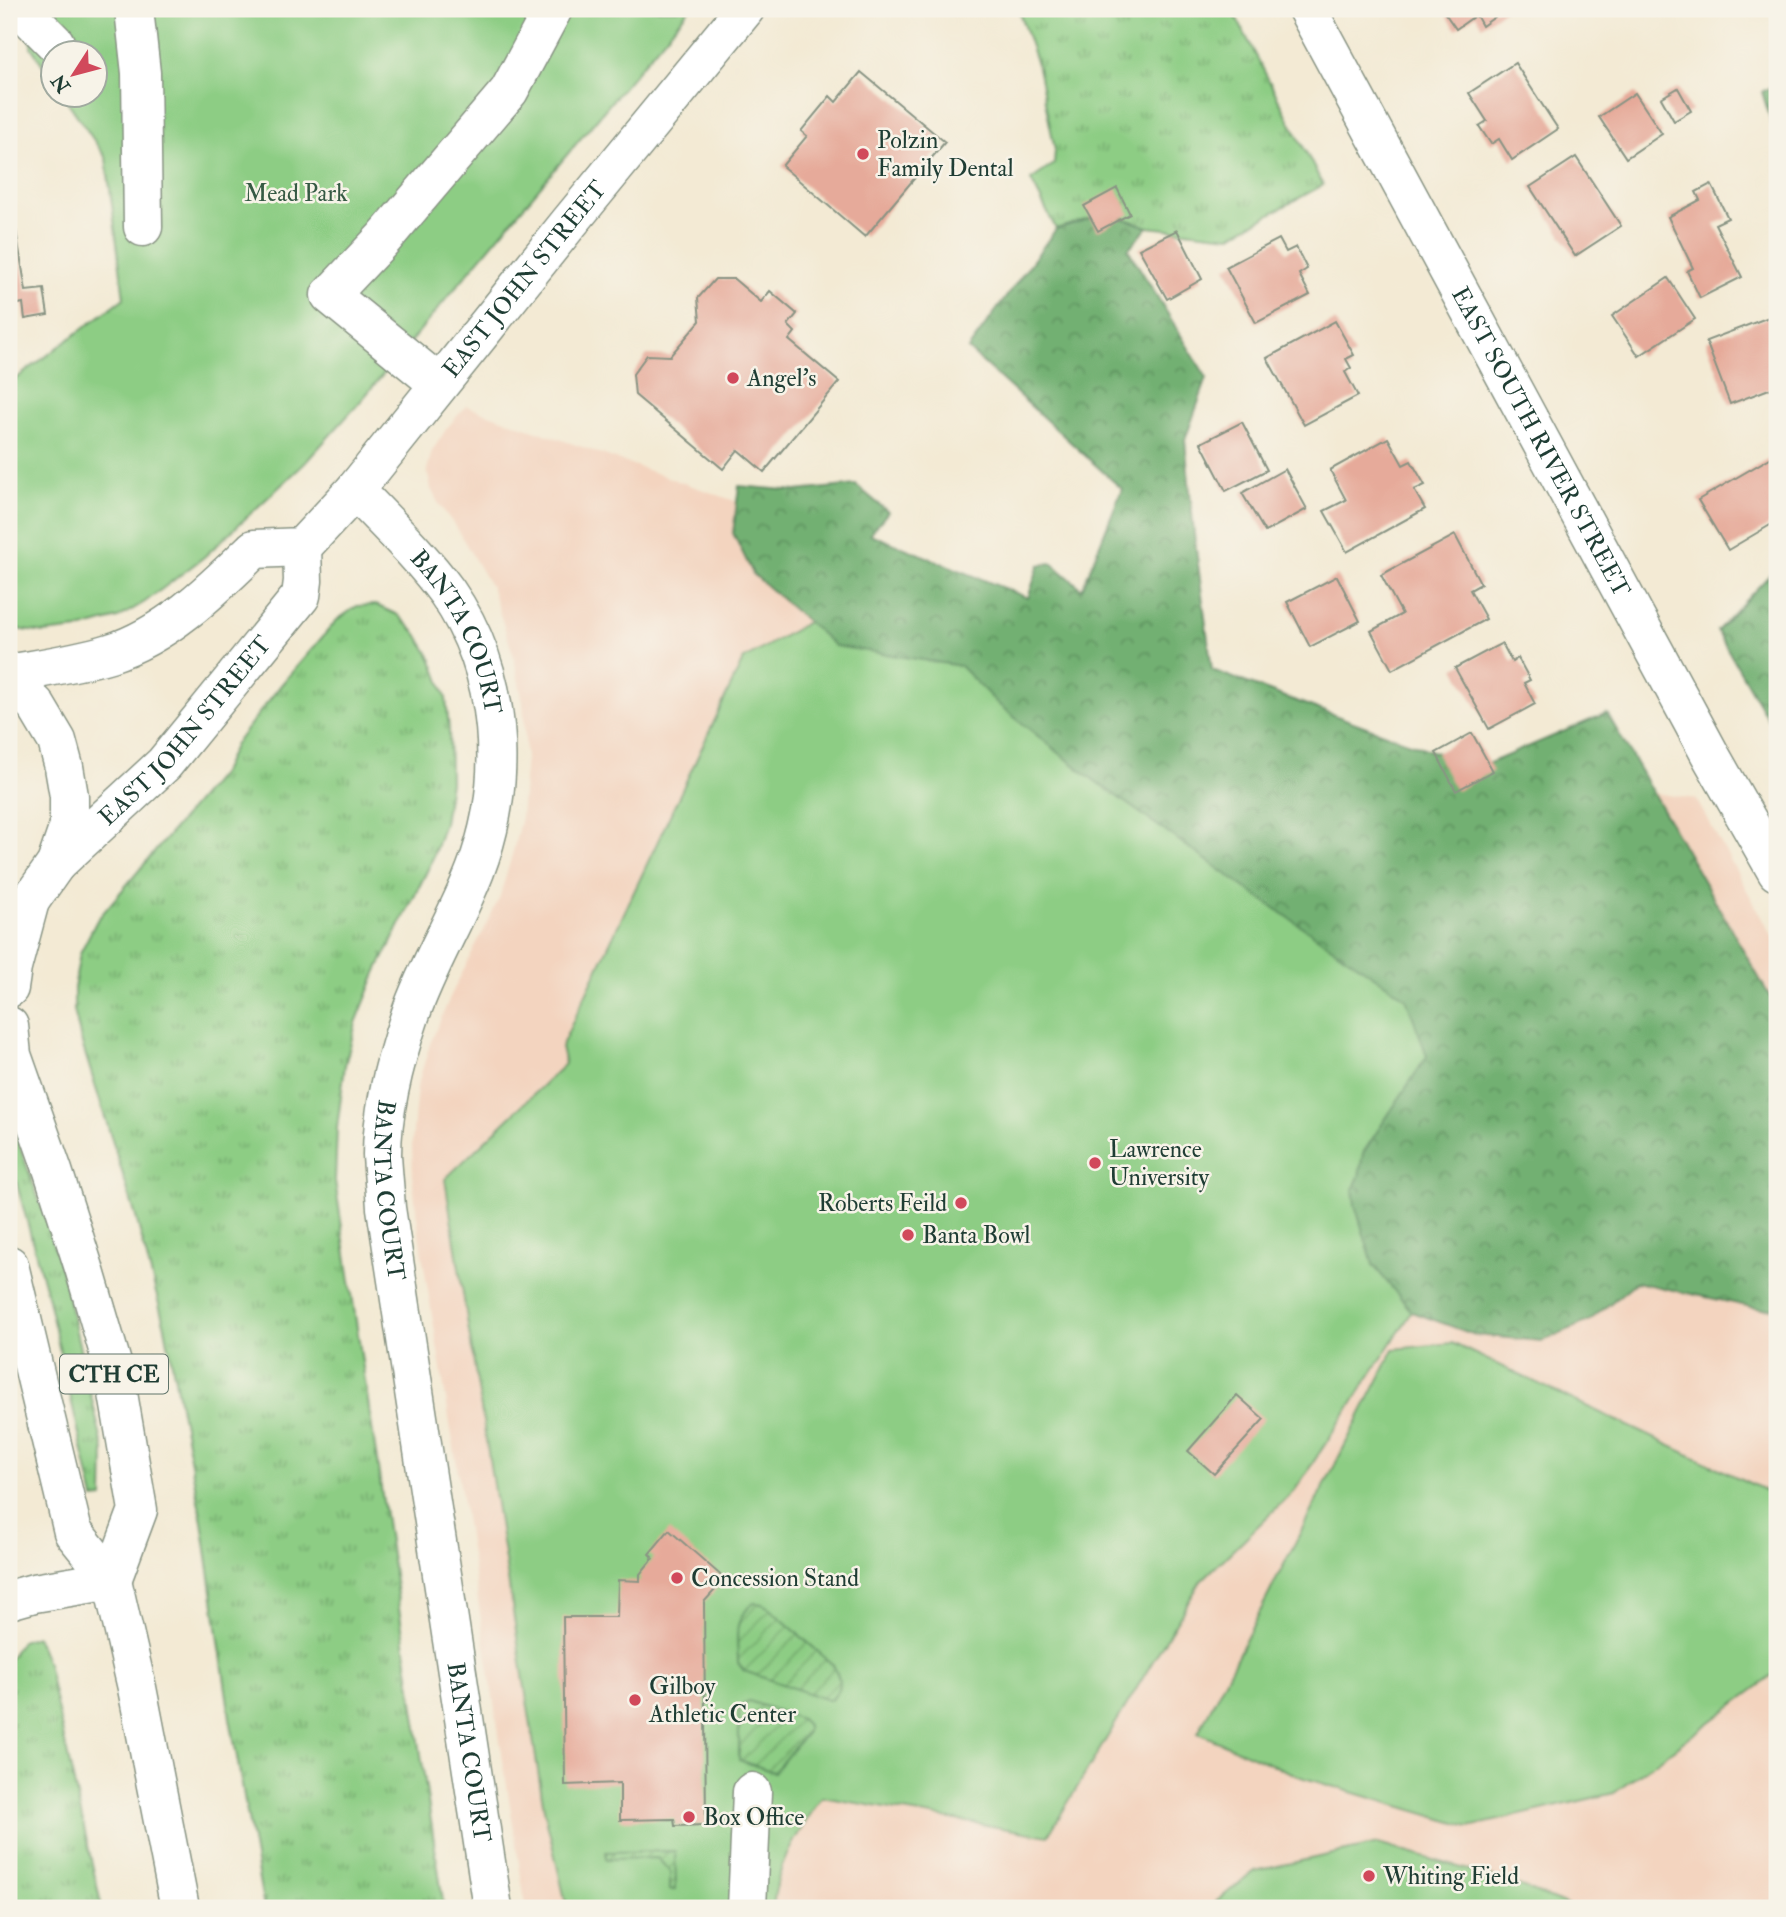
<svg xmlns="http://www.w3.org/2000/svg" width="1786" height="1917" font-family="'IM FELL Double Pica',serif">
  <defs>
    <pattern id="grass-tufts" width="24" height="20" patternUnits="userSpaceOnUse" patternTransform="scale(1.75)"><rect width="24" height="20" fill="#8dcd84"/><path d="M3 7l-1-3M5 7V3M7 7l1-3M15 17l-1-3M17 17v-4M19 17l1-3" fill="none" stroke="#73a86d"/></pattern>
    <pattern id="forest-crowns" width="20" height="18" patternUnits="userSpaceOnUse" patternTransform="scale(1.75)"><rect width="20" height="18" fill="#72b072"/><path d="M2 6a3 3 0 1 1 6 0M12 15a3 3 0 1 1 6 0" fill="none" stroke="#5d905e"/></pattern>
    <pattern id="garden-furrows" width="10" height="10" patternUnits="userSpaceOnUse" patternTransform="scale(1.75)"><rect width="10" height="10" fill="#8dcd84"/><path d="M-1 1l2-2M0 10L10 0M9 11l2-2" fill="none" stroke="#73a86d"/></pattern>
  </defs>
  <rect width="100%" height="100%" fill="#f7f3e8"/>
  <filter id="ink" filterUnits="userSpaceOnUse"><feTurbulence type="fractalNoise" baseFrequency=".0143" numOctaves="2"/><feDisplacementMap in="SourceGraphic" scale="14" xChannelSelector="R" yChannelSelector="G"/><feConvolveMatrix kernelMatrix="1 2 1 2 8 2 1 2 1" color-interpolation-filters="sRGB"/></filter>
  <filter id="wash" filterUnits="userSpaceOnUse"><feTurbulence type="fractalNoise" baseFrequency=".00686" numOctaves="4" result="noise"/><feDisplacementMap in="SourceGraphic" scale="28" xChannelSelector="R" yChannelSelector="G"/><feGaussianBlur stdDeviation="1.57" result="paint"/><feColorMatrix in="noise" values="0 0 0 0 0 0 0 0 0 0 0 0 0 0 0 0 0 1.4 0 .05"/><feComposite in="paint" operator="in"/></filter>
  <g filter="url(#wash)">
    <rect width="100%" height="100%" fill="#f3ead4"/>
    <polygon fill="#f3d4bf" points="466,406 1097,629 1478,768 1696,799 1777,944 1777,1908 526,1908 459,1478 421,1248 413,1184 412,1143 417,1087 430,1044 452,993 499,899 513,852 521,817 526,757 523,702 513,654 492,589 457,529 439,504 431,489 427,470 432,451 447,428"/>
    <g fill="url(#grass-tufts)" stroke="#56855c" stroke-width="2">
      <polygon points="1018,9 1232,9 1323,185 1230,236 1148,227 1108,213 1056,229 1031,180 1054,164 1055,150 1038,67"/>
      <polygon points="376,605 398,615 417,634 432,660 446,698 449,730 450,782 444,823 431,863 377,971 356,1023 345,1065 337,1128 335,1181 444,1908 264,1908 230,1718 202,1521 165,1327 136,1217 81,1040 74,1010 74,988 80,953 97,920 222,772 235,744 281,685 337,620 357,606"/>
      <polygon points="9,1116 44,1214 64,1280 104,1451 103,1498 94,1499 47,1295 9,1155"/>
      <polygon points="36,1636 47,1663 102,1908 9,1908 9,1659 21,1641"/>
    </g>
    <g fill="url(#forest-crowns)" stroke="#487653" stroke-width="2">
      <polygon points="1777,83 1777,140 1762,92"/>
      <polygon points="1108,213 1148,227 1128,249 1207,378 1185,440 1194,534 1212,670 1478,768 1607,713 1777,1009 1777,1308 1761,1309 1636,1282 1589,1321 1542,1341 1475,1335 1412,1312 1373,1265 1355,1205 1353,1190 1359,1176 1363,1153 1427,1056 1244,887 1088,776 999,705 960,666 835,646 753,574 733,533 739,486 796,491 856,485 888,512 870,534 1028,598 1039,565 1052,563 1082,589 1122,489 968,349 1056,229"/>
      <polygon points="1777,567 1777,735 1717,631"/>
    </g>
    <g fill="#8dcd84" stroke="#56855c" stroke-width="2">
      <polygon points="31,9 689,9 360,402 304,464 204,557 145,602 118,618 79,629 44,633 9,628 9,384 124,298 106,158 63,95 94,94 94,52 52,52 52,79 31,47"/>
      <path d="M808 622 835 646 960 666 999 705 1088 776 1244 887 1406 998 1427 1056 1363 1153 1359 1176 1353 1190 1355 1205 1373 1265 1412 1312 1295 1490 1201 1581 1048 1836 822 1797C797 1835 777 1861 773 1908H567L544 1809 445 1179 565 1064 561 1047 743 660Z"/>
      <polygon points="1452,1343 1777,1496 1776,1673 1614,1793 1469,1827 1301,1777 1198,1733 1394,1349"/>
      <polygon points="1378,1844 1507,1881 1574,1908 1208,1908 1255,1871"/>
    </g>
    <g fill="url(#garden-furrows)" stroke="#56855c" stroke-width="2">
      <path d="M754 1603 762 1604 768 1607 833 1665C840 1677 842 1688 832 1699L828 1700 744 1671 738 1663C738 1638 731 1620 754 1603Z"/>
      <polygon points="749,1701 801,1719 807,1725 807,1732 774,1772 739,1760 739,1710 742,1704"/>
      <polygon points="675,1851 676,1890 670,1890 670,1871 657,1858 606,1859 606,1852"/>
    </g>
    <g id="blocks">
      <g fill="#e6aa9a">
        <polygon points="1442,9 1506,9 1482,26 1476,15 1456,29"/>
        <polygon points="1515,63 1558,129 1512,160 1499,139 1491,144 1479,126 1487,121 1469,93"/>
        <polygon points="861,72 945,142 865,237 782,166 807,136 801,131 830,96 836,102"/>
        <polygon points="1678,88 1691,111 1674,121 1661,98"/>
        <polygon points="1635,93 1662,134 1626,158 1599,117"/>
        <polygon points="1576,157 1621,226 1575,256 1530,187"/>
        <polygon points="1711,184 1728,218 1715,224 1742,277 1700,298 1687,271 1693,268 1668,217 1700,200 1696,192"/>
        <polygon points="1117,188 1130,214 1098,231 1084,206"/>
        <polygon points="15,224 26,291 44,289 48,315 25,319 23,303 9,306 9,225"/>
        <polygon points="1177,230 1202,279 1167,299 1139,249"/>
        <polygon points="1279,239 1286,252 1296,247 1307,269 1299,274 1310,295 1256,323 1226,267"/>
        <polygon points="1668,278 1695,319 1639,356 1612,316"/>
        <polygon points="715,279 734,279 761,302 770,291 797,314 788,325 795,332 789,340 839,382 764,472 738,450 723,469 635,395 633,374 647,355 670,356 700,321 698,298"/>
        <polygon points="1777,314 1777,386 1730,404 1706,341"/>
        <polygon points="1335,321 1354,355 1346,359 1351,368 1345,372 1358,396 1304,425 1267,358"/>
        <polygon points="1242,422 1267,470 1226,491 1201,443"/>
        <polygon points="1388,438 1403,465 1411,461 1425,485 1414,490 1425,509 1347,552 1324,511 1346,500 1330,470"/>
        <polygon points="1777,454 1777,521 1728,550 1698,500"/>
        <polygon points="1285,469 1307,509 1265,532 1242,493"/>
        <polygon points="1455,535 1481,584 1470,590 1486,619 1392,670 1371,631 1402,614 1381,575"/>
        <polygon points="1337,576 1360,621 1310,647 1287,602"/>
        <polygon points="1502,643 1512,662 1518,658 1530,680 1524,683 1535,704 1489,729 1455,668"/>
        <polygon points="1472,733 1493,771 1456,791 1436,753"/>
        <polygon points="1237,1395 1264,1419 1214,1474 1188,1451"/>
        <polygon points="669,1530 725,1579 704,1602 706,1825 675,1826 674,1819 620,1820 620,1783 565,1785 563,1617 617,1617 618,1580 640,1581 640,1574 653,1558 649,1554"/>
      </g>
    </g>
  </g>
  <g filter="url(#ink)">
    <use href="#blocks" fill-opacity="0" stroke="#899484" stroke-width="2"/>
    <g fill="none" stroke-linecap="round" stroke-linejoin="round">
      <g stroke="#899484" stroke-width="41">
        <g id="minor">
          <polyline points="21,9 55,43"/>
          <polyline points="134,9 141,73 143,227"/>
          <path id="s1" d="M1307 9 1712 758 1777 872"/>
          <polyline points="439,384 330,295 384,238 509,91 553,9"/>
          <path id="s2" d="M355 490C386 523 420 555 447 592 503 672 510 781 475 871 456 920 427 966 410 1016 395 1060 382 1108 382 1155 383 1173 385 1191 386 1208L493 1908"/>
          <path id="s3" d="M9 674C42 668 77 663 110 653 167 635 212 590 254 549L302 547 355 490 569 223 745 9"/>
          <path id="s4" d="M56 864 164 764 301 596 303 581 302 547"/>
          <polyline points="9,1600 34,1593 112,1580"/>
          <polyline points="747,1908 752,1792"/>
        </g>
      </g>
      <g stroke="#899484" stroke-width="41">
        <g id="major">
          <polyline points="9,681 35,704 57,741 64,767 69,796 69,826 56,864 30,901 9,917"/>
          <polyline points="9,988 12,968 30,901"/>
          <polyline points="9,1026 12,1055 53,1171 84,1268 114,1370 138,1510 112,1580"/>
          <polyline points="9,1265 73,1532 112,1580 137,1688 180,1908"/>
        </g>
      </g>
      <use href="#minor" stroke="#fff" stroke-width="38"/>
      <use href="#major" stroke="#fff" stroke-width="38"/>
    </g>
  </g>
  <g fill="#d1495b" stroke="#f7f3e8" stroke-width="2.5">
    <circle cx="863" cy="154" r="7"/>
    <circle cx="733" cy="378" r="7"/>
    <circle cx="1095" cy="1163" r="7"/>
    <circle cx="961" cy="1203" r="7"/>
    <circle cx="908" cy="1235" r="7"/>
    <circle cx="677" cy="1578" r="7"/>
    <circle cx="635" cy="1700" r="7"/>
    <circle cx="689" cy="1817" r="7"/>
    <circle cx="1369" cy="1876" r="7"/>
  </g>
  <g text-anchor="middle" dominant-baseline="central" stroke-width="5" stroke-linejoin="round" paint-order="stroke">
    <rect fill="#f7f3e8" stroke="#60746a" stroke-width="2" x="60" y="1354.5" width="108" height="39" rx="5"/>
    <g font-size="23" font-weight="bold" fill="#1f3d34">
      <text x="114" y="1374">CTH CE</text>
    </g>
    <g font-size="24" fill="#1f3d34" stroke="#f7f3e8" text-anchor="start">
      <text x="877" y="140">Polzin<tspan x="877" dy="28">Family Dental</tspan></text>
      <text x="747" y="378">Angel's</text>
      <text x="1109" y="1149">Lawrence<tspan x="1109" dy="28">University</tspan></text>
      <text x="947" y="1203" text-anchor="end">Roberts Feild</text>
      <text x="922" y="1235">Banta Bowl</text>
      <text x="691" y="1578">Concession Stand</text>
      <text x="649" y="1686">Gilboy<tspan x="649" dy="28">Athletic Center</tspan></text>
      <text x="703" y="1817">Box Office</text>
      <text x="1383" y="1876">Whiting Field</text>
    </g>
    <g font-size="24" fill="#355a44" stroke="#f7f3e8">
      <text x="296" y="193">Mead Park</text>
    </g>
    <g font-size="24" fill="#1f3d34" stroke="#f7f3e8">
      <text stroke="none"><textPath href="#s3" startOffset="679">EAST JOHN STREET</textPath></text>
      <text stroke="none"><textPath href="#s1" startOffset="492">EAST SOUTH RIVER STREET</textPath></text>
      <text stroke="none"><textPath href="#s2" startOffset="178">BANTA COURT</textPath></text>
      <text stroke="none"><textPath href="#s4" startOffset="186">EAST JOHN STREET</textPath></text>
      <text stroke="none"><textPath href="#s2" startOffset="766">BANTA COURT</textPath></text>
      <text stroke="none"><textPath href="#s2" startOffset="1334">BANTA COURT</textPath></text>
    </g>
  </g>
  <rect width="1786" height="1917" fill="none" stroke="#f7f3e8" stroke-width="35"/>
  <g transform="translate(74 74) rotate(234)"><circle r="33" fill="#f7f3e8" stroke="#a1aaa0" stroke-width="2"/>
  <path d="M0-5L12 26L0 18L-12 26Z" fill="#d1495b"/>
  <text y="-10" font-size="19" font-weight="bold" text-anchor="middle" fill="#1f3d34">N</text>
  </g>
</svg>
